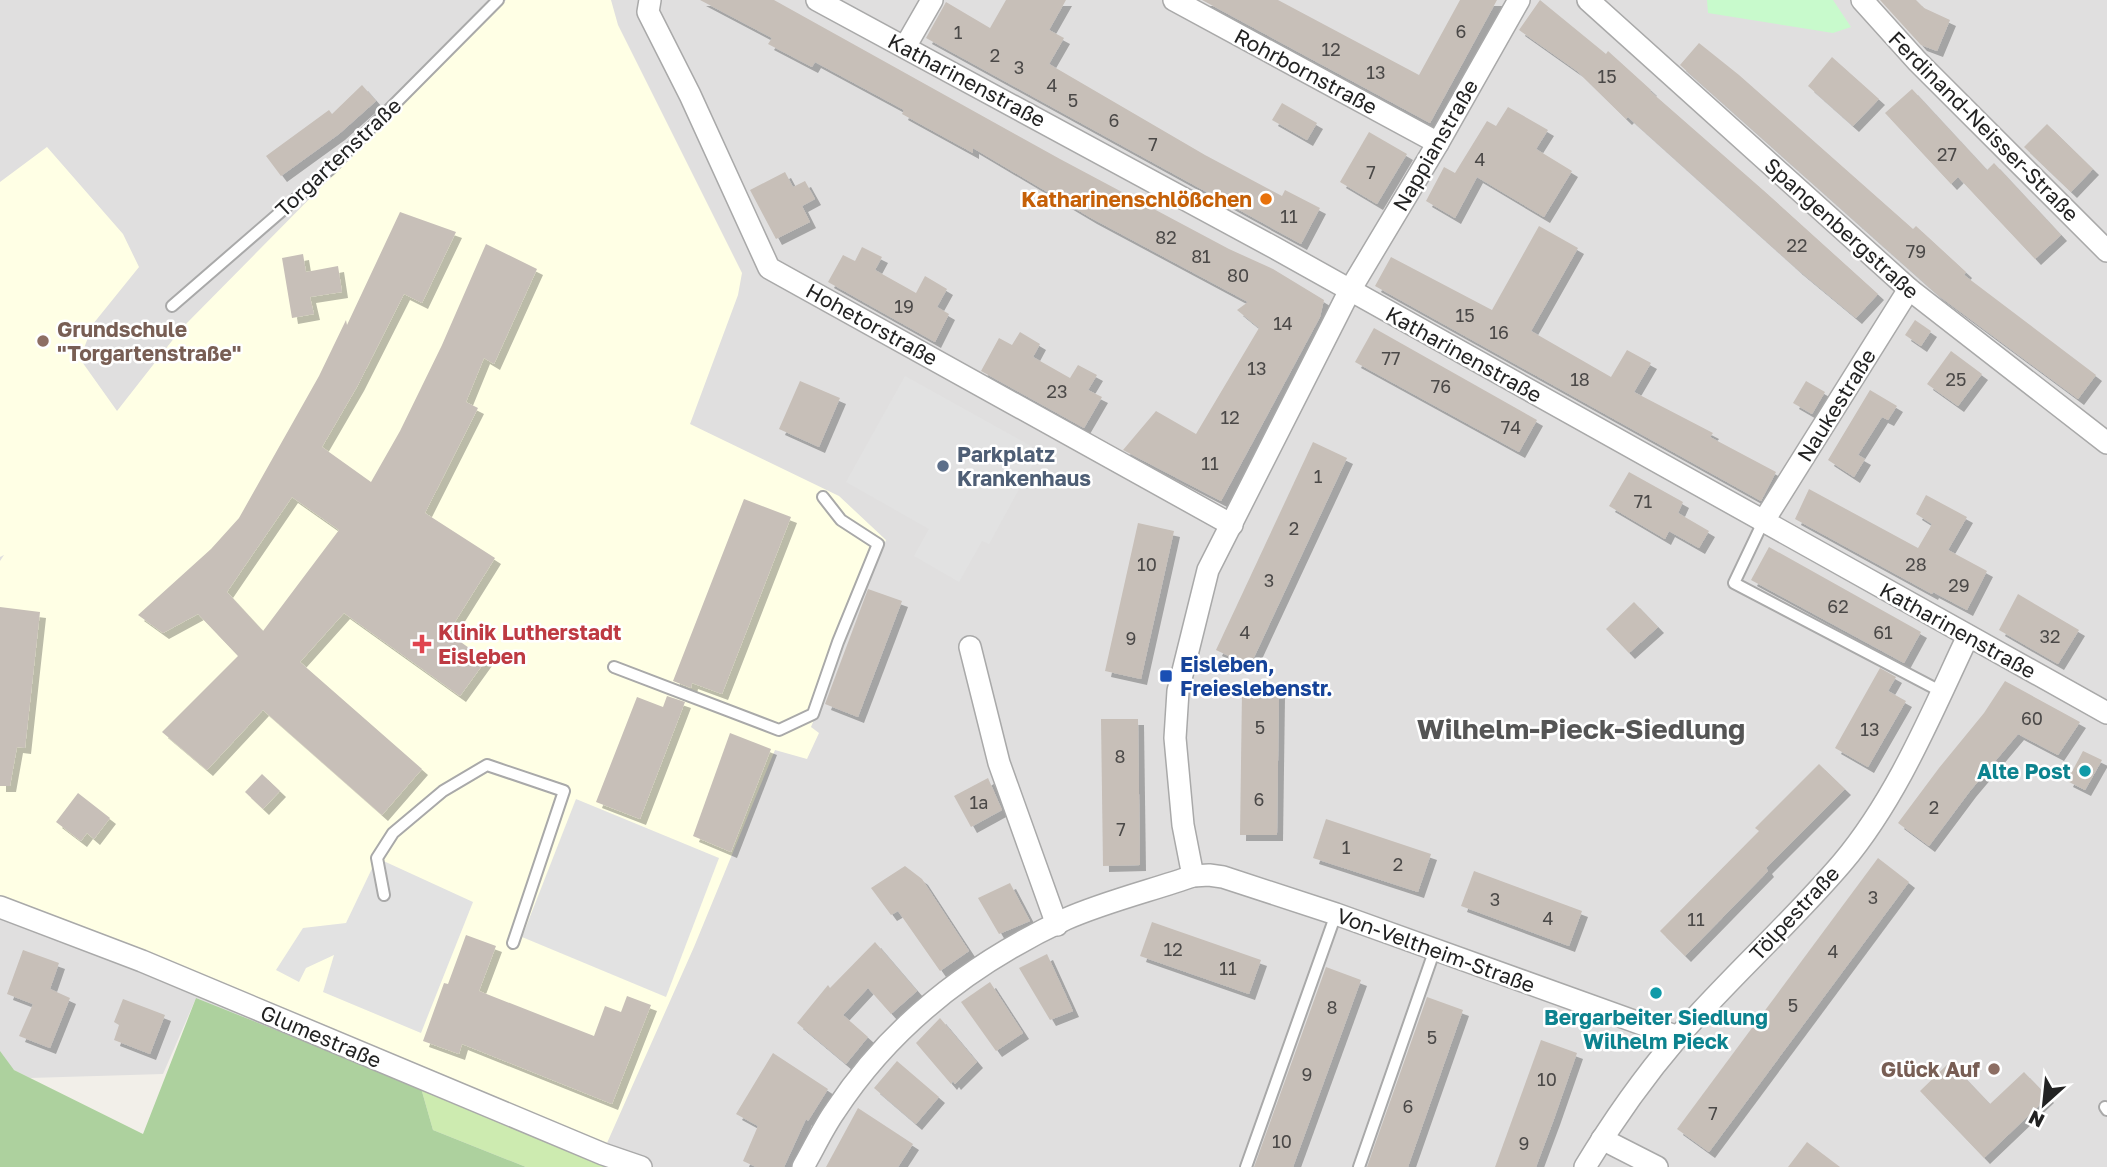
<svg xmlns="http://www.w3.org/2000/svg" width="2107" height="1167" font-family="'Golos Text',sans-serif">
  <defs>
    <filter id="shadow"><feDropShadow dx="6" dy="6" stdDeviation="0" flood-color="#0004"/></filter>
  </defs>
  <rect width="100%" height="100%" fill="#f2efe9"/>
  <polygon fill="#e0dfdf" points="0,0 2107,0 2107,1167 610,1167 196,998 163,1074 30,1078 0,1063"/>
  <polygon fill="#ffffe5" points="506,0 611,0 618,25 742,273 738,295 690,424 839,496 886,540 811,727 819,733 807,759 775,750 694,947 607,1143 399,1061 152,953 0,899 0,561 4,555 0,557 0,182 47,147 123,234 139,267 93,324 80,359 117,411 182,328"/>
  <polygon fill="#cdebb0" points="421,1088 610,1167 526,1167 433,1130"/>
  <polygon fill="#add19e" points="196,998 421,1088 433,1130 526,1167 0,1167 0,1051 14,1070 143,1134"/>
  <polygon fill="#c8facc" points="1707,0 1833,0 1851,27 1833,33 1708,13"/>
  <g fill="#e2e2e2">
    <polygon points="905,376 1040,451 989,544 982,541 959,582 914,556 929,529 846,482"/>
    <polygon points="576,799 719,858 666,997 522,937"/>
    <polygon points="377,858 473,902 421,1033 323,992 334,955 306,968 299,982 276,970 303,928 346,923"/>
  </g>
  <g fill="#c7bfb8" fill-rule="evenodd" filter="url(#shadow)">
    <polygon points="700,0 774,0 1060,159 1229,249 1273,269 1324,300 1320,317 1221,501 1123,450 1156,411 1196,434 1259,328 1237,310 1248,302 1091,218 973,148 973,153 902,114 904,110 815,62 812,67 768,44 772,38"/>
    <polygon points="1006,0 1066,0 1049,30 1064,38 1049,64 1205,155 1282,196 1285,190 1320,208 1301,244 926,38 946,2 990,28"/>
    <polygon points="1202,0 1278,0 1419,75 1460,0 1497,0 1430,123"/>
    <polygon points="1540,0 1606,54 1608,51 1651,90 1650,91 1763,190 1878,294 1856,318 1797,269 1628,117 1626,119 1577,71 1519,30"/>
    <polygon points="1880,0 1916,0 1924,8 1950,20 1937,51 1921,45"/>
    <polygon points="1699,43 1739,75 1913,229 1916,226 1966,272 1964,275 2096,375 2078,399 1939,296 1680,65"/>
    <polygon points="1832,57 1879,99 1853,126 1808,86"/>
    <polygon points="362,85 376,101 339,134 281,176 266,156 329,110 332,114"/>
    <polygon points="1912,89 1987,170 1994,163 2061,235 2035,259 1958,177 1951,184 1885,113"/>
    <polygon points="1282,103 1317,123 1307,140 1272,120"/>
    <polygon points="1508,107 1548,130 1536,149 1572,171 1544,217 1477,177 1455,218 1426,201 1444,167 1455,173 1487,121 1496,126"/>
    <polygon points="2047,124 2093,169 2071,192 2024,147"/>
    <polygon points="1369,132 1407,154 1377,204 1340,182"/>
    <polygon points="785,172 793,187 805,181 815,199 802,206 810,222 776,239 750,190"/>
    <path d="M400 212 456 232 422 303 404 294 358 385 322 447 371 482 400 431 442 345 486 244 537 269 494 364 484 358 466 402 478 408 425 513 495 558 448 633 486 660 460 696 344 613 300 662 422 769 382 815 263 710 207 770 162 732 238 656 198 614 163 633 138 615 211 549 239 518 319 376 346 320 347 325ZM292 497 339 530 263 631 227 592Z"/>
    <polygon points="1539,226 1578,248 1531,331 1611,377 1627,350 1651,363 1634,392 1713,433 1710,437 1776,472 1761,501 1375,286 1391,257 1492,310"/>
    <polygon points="862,247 882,257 875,270 916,293 925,276 947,289 937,307 949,314 935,342 828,282 843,255 855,261"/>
    <polygon points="303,254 306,272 338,266 342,292 310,297 314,314 292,318 282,258"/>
    <polygon points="1915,320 1931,331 1921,346 1905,335"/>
    <polygon points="1374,328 1537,420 1519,452 1355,362"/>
    <polygon points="1020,332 1040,344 1033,357 1070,378 1078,365 1097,375 1088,390 1102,397 1084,428 981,371 999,338 1012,345"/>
    <polygon points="1951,351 1982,374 1958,406 1927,384"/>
    <polygon points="800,381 840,398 819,447 779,429"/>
    <polygon points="1806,381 1825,392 1812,414 1793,403"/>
    <polygon points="1870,390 1897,406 1888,420 1882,417 1858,455 1865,459 1854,477 1828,460"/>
    <polygon points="1313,442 1347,458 1250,666 1216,650"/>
    <polygon points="1629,472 1683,502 1678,513 1709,531 1699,548 1669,531 1665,539 1609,506"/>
    <polygon points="1809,489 1918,548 1932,524 1916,514 1926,495 1967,517 1948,550 1987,571 1967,610 1933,592 1932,594 1795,519"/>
    <polygon points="744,499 791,517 722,694 692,683 691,688 673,681"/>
    <polygon points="1138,523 1174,531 1141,679 1105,671"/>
    <polygon points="1769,547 1921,632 1904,663 1751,580"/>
    <polygon points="868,589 902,601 858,717 825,704"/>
    <polygon points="2018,594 2079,630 2058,664 1999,630"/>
    <polygon points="1634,602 1658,627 1629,653 1606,629"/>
    <polygon points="0,607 40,612 25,748 17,747 10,786 0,786"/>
    <polygon points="1880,668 1896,677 1888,691 1906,701 1868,767 1835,748"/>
    <polygon points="2005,681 2080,722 2058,755 2018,734 1970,791 1929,846 1898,823 1939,768 1984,713"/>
    <polygon points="1242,691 1279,691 1277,835 1240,835"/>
    <polygon points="667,696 685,702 640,819 596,802 637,697 663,707"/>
    <polygon points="1101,719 1138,719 1140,865 1103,866"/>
    <polygon points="730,733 771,749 731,852 693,836"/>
    <polygon points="2083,751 2102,760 2085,790 2067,781"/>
    <polygon points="1819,764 1845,789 1766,868 1768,871 1685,956 1660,931 1759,831 1755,828"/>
    <polygon points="262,774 280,791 263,809 245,792"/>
    <polygon points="988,778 1002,810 971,827 954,796"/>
    <polygon points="78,793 110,818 94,839 87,833 81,841 56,822"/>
    <polygon points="1326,819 1431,854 1418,892 1313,858"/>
    <polygon points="1878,858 1909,882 1709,1152 1677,1129"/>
    <polygon points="905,866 922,879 969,951 940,971 898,911 891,915 871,888"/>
    <polygon points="1474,871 1582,911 1569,946 1461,906"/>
    <polygon points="1010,883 1030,921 999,934 978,898"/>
    <polygon points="1152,922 1261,960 1249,994 1140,956"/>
    <polygon points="466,935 496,946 479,991 594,1036 605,1006 621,1012 627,996 651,1005 612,1104 462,1044 459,1054 423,1041 444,983 448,984"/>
    <polygon points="875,942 917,991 891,1014 868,988 843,1015 868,1037 846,1064 797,1023 828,985 830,988"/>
    <polygon points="23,950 59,963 50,989 70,998 50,1048 19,1036 33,1004 7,994"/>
    <polygon points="1047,954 1073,1011 1050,1020 1019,968"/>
    <polygon points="1326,967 1361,980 1293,1167 1254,1167"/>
    <polygon points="990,982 1023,1033 996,1051 961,1002"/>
    <polygon points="1427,997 1463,1010 1408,1167 1367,1167"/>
    <polygon points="123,999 165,1015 150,1054 114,1040 119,1025 114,1022"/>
    <polygon points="940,1018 977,1062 955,1084 953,1081 951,1084 916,1043"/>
    <polygon points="1541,1040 1577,1053 1554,1119 1536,1167 1495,1167"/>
    <polygon points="773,1053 828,1089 808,1121 806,1119 784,1167 756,1167 743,1161 758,1126 736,1114"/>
    <polygon points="897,1061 939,1097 916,1124 874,1088"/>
    <polygon points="1950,1062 1990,1104 2024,1072 2048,1097 1984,1158 1920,1091"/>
    <polygon points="858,1108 913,1144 898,1167 826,1167"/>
    <polygon points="1807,1142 1840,1167 1788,1167"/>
  </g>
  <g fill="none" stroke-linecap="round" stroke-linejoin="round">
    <g stroke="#a9a9a9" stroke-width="14">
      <g id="lane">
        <polyline points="172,306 329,170 498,0"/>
        <polyline points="1763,522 1734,583 1942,692"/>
        <polyline points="614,667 779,730 813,714 838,642 878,544 841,520 823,497"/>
        <polyline points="384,895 377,858 393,833 443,791 487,765 564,791 513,943"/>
        <polyline points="2105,1107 2107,1110"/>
        <polyline points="1246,1167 1336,914"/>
        <polyline points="1359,1167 1435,949"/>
      </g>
    </g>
    <g stroke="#a9a9a9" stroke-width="24">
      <g id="street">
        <polyline points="650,0 648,12 690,95 769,268 1232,525"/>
        <polyline points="817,0 1275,248 2107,713"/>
        <polyline points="1174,0 1438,143"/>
        <polyline points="1588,0 1909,289 2107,443"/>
        <polyline points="1862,0 1917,61 2107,251"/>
        <polyline points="905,47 932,0"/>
        <polyline points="1763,522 1909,289"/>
        <polyline points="970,647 999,763 1057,925"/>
        <polyline points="1193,876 1183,825 1175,738 1178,691 1208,570 1350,290 1438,143 1519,0"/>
        <polyline points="0,907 142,961 603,1154 641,1167"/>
        <polyline points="1602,1139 1657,1167"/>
        <path d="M803 1167C814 1148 823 1128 835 1111 892 1024 972 963 1066 919 1104 902 1153 890 1193 876L1209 875 1223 877 1336 914 1678 1037"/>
        <path d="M1585 1167C1612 1122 1643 1078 1678 1037 1730 977 1790 924 1842 863 1897 798 1932 712 1968 636"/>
      </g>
    </g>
    <use href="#lane" stroke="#fff" stroke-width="10"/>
    <use href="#street" stroke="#fff" stroke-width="21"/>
  </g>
  <circle fill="#e8710a" stroke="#fff" stroke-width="2.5" cx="1266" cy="199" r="7"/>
  <g fill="#8d6e63" stroke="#fff" stroke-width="2.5">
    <circle cx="43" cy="341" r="7"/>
    <circle cx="1994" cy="1069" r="7"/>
  </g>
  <circle fill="#5c6f8a" stroke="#fff" stroke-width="2.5" cx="943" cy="466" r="7"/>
  <path fill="#e0444e" stroke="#fff" stroke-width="2.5" d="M418.5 633.5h7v7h7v7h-7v7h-7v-7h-7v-7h7z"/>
  <rect fill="#1a4fb4" stroke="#fff" stroke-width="2.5" x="1159" y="669" width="14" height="14" rx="3.5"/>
  <g fill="#0f9aa8" stroke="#fff" stroke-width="2.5">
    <circle cx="2085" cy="771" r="7"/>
    <circle cx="1656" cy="993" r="7"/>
  </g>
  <g text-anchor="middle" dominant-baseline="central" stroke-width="5" stroke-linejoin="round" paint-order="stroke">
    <g font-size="18" fill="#4b4948">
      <text x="1461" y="31">6</text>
      <text x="958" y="32">1</text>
      <text x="1331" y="49">12</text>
      <text x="995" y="55">2</text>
      <text x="1019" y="67">3</text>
      <text x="1376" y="72">13</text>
      <text x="1607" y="76">15</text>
      <text x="1052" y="85">4</text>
      <text x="1073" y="100">5</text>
      <text x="1114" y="120">6</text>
      <text x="1153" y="144">7</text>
      <text x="1947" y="154">27</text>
      <text x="1480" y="159">4</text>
      <text x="1371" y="172">7</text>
      <text x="1289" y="216">11</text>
      <text x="1166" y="237">82</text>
      <text x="1797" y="245">22</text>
      <text x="1916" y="251">79</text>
      <text x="1201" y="256">81</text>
      <text x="1238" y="275">80</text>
      <text x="904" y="306">19</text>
      <text x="1465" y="315">15</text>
      <text x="1283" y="323">14</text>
      <text x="1499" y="332">16</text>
      <text x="1391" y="358">77</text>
      <text x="1257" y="368">13</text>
      <text x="1580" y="379">18</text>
      <text x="1956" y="379">25</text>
      <text x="1441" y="386">76</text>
      <text x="1057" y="391">23</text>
      <text x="1230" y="417">12</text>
      <text x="1511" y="427">74</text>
      <text x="1210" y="463">11</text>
      <text x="1318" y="476">1</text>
      <text x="1643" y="501">71</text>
      <text x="1294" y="528">2</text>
      <text x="1147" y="564">10</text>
      <text x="1916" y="564">28</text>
      <text x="1269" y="580">3</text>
      <text x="1959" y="585">29</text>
      <text x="1838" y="606">62</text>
      <text x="1245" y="632">4</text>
      <text x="1883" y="632">61</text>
      <text x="2050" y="636">32</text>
      <text x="1131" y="638">9</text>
      <text x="2032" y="718">60</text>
      <text x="1260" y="727">5</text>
      <text x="1870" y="729">13</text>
      <text x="1120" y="756">8</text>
      <text x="1259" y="799">6</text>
      <text x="979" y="802">1a</text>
      <text x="1934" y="807">2</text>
      <text x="1121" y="829">7</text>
      <text x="1346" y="847">1</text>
      <text x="1398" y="864">2</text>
      <text x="1873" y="897">3</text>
      <text x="1495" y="899">3</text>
      <text x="1548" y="918">4</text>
      <text x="1696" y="919">11</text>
      <text x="1173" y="949">12</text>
      <text x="1833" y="951">4</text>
      <text x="1228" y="968">11</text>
      <text x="1793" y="1005">5</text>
      <text x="1332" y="1007">8</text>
      <text x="1432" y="1037">5</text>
      <text x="1307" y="1074">9</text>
      <text x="1547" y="1079">10</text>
      <text x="1408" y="1106">6</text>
      <text x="1713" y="1113">7</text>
      <text x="1282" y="1141">10</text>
      <text x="1524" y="1143">9</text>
    </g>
    <g font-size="21" fill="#222" stroke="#fff">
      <text transform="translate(1306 71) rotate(28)">Rohrbornstraße</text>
      <text transform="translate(967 80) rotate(28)">Katharinenstraße</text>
      <text transform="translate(1984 126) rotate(45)">Ferdinand-Neisser-Straße</text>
      <text transform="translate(1435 145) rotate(-60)">Nappianstraße</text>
      <text transform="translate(338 157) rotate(-43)">Torgartenstraße</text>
      <text transform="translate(1842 228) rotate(42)">Spangenbergstraße</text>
      <text transform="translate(872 324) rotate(29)">Hohetorstraße</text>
      <text transform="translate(1464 354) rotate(29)">Katharinenstraße</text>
      <text transform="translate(1836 405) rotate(-58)">Naukestraße</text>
      <text transform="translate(1958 630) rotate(29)">Katharinenstraße</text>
      <text transform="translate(1794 913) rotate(-47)">Tölpestraße</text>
      <text transform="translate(1436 950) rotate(20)">Von-Veltheim-Straße</text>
      <text transform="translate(321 1036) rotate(23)">Glumestraße</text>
    </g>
    <g font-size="21" font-weight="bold" fill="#c56008" stroke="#fff" text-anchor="end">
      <text x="1252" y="199">Katharinenschlößchen</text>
    </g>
    <g font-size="21" font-weight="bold" fill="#785e54" stroke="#fff" text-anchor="start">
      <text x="57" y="329">Grundschule<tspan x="57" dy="24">"Torgartenstraße"</tspan></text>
      <text x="1980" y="1069" text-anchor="end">Glück Auf</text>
    </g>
    <g font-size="21" font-weight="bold" fill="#4e5e75" stroke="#fff" text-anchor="start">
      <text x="957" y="454">Parkplatz<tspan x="957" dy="24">Krankenhaus</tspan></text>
    </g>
    <g font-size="21" font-weight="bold" fill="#be3a42" stroke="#fff" text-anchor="start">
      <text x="438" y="632">Klinik Lutherstadt<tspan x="438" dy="24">Eisleben</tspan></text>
    </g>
    <g font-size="21" font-weight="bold" fill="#164399" stroke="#fff" text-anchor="start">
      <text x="1180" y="664">Eisleben,<tspan x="1180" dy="24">Freieslebenstr.</tspan></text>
    </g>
    <g font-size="21" font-weight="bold" fill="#0d838f" stroke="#fff" text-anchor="end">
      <text x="2071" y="771">Alte Post</text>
      <text x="1656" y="1017" text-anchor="middle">Bergarbeiter Siedlung<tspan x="1656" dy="24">Wilhelm Pieck</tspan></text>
    </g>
    <g font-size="28" font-weight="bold" fill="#555" stroke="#fff">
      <text x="1581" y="728">Wilhelm-Pieck-Siedlung</text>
    </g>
  </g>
  <g transform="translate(2044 1104) rotate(207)" stroke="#ffffff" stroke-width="5" paint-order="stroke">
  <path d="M0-5L12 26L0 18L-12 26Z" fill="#222222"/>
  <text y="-10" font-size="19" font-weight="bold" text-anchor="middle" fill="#222222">N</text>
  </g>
</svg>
